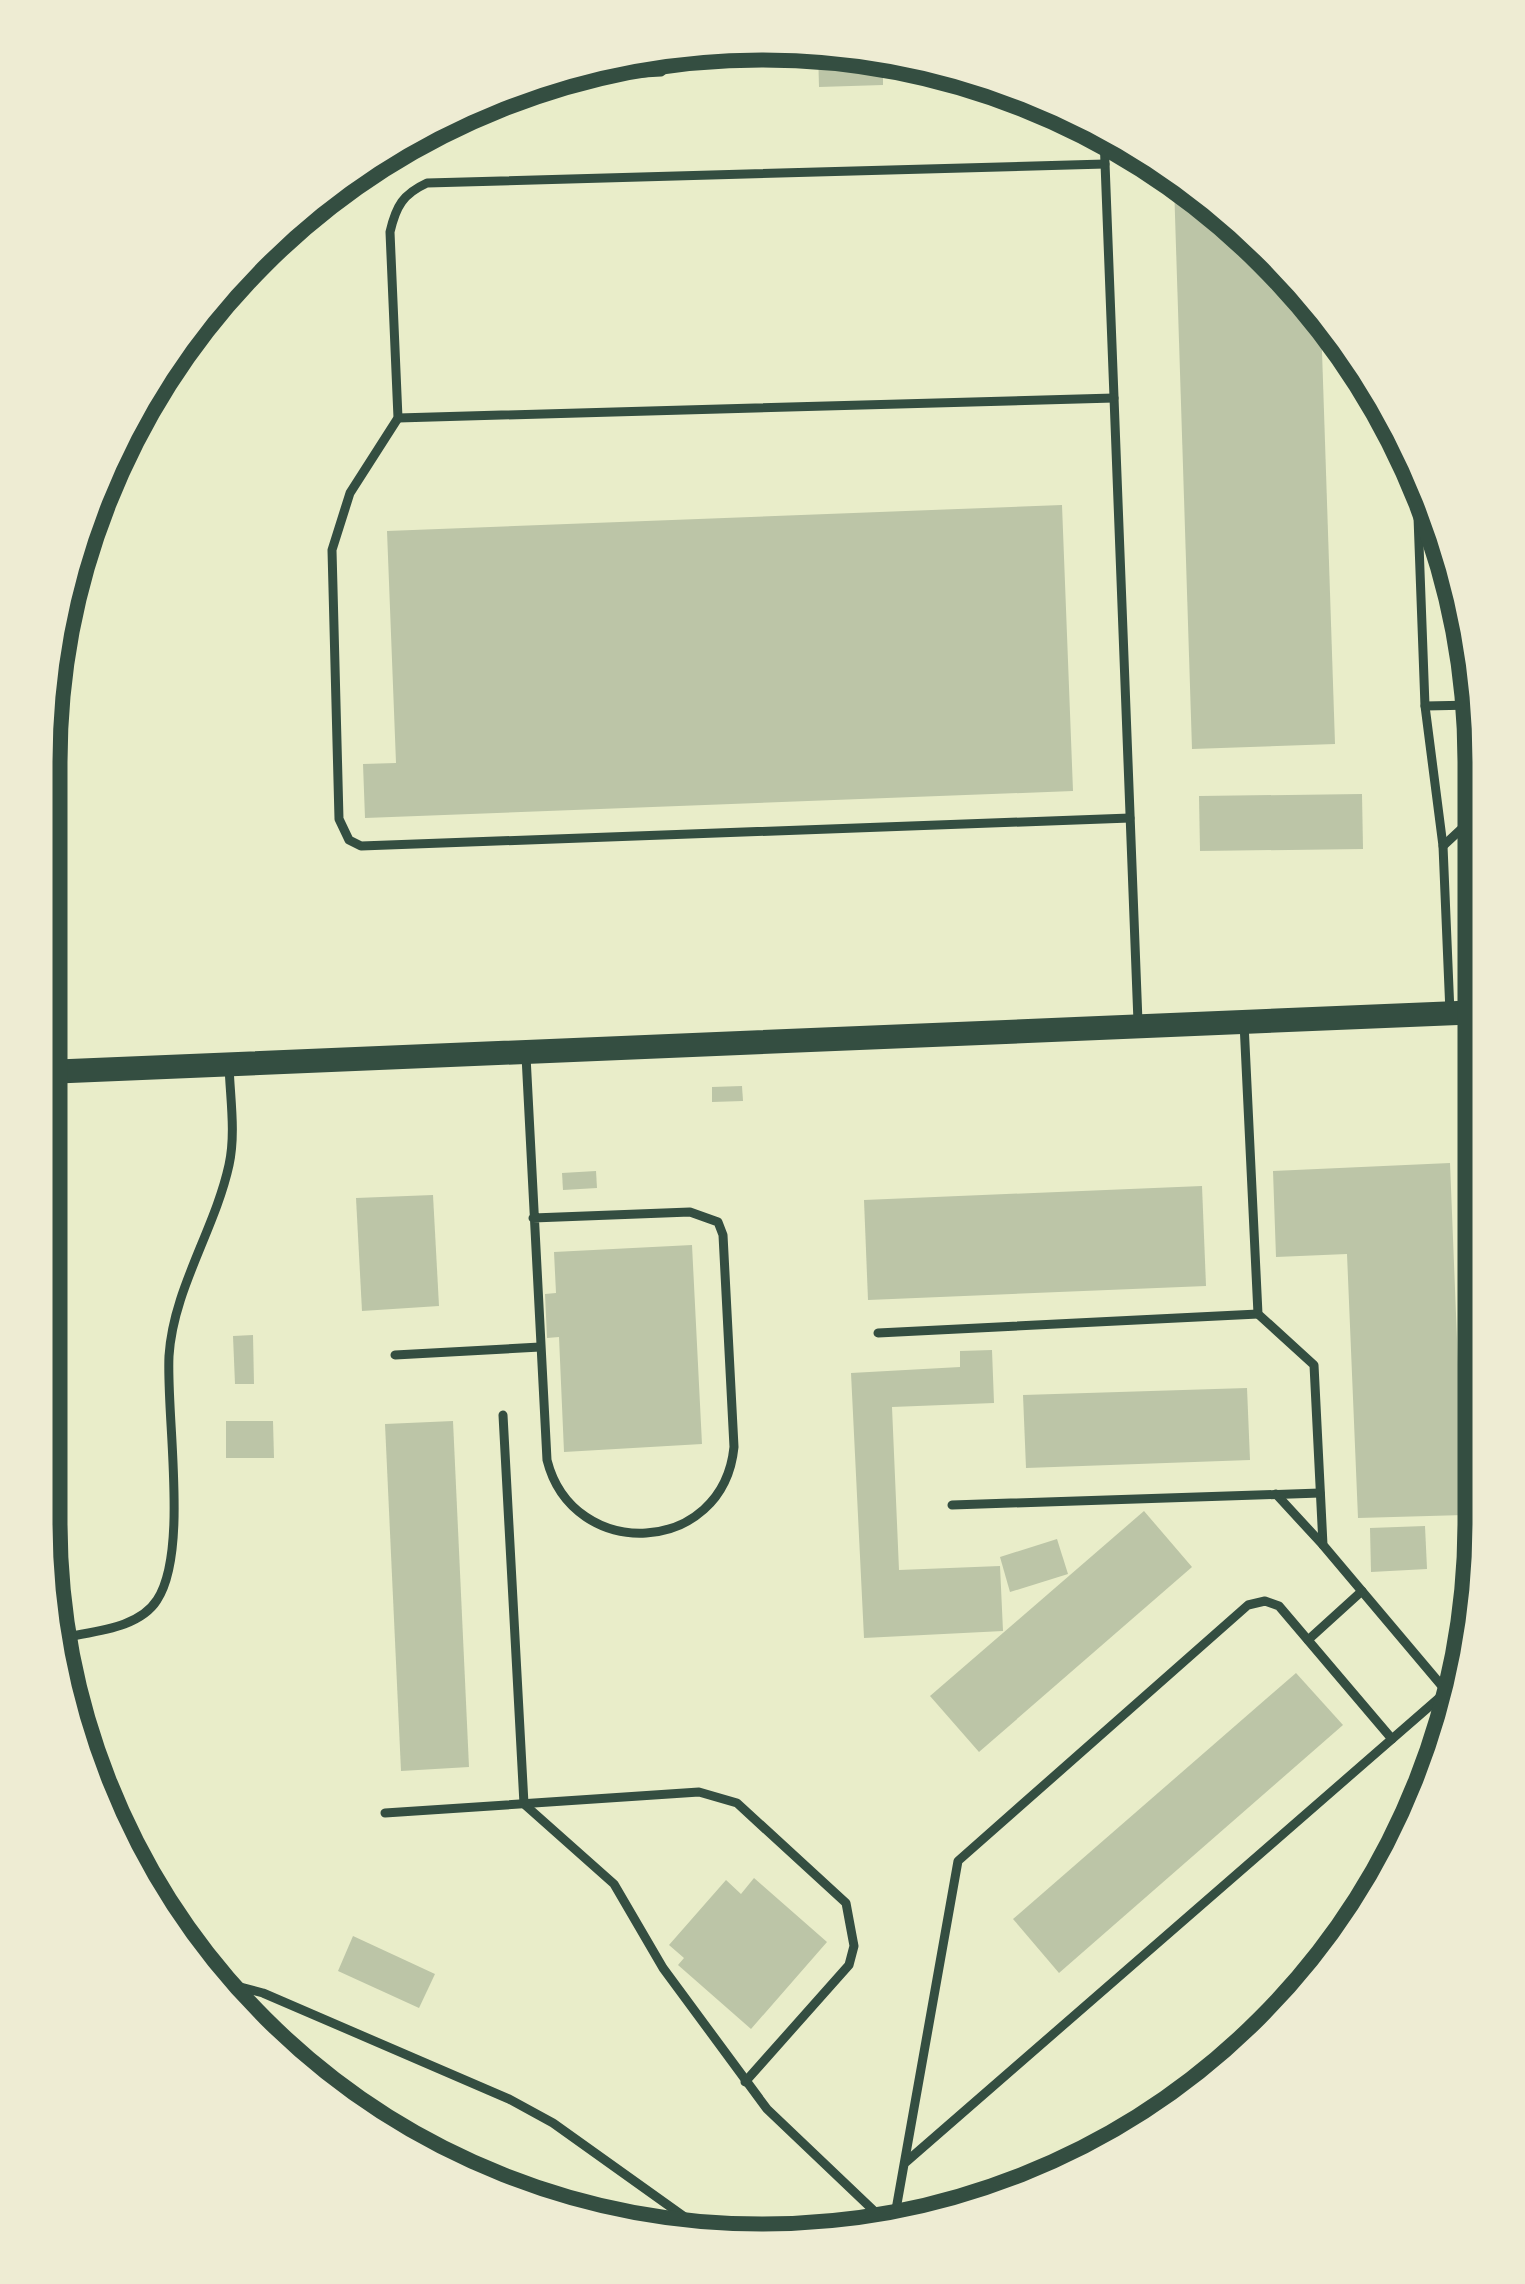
<svg xmlns="http://www.w3.org/2000/svg" width="1525" height="2284" font-family="'Roboto Condensed',sans-serif">
  <rect width="100%" height="100%" fill="#e9edc9"/>
  <g fill="#bcc5a7">
    <polygon points="818,50 883,63 883,85 819,87"/>
    <polygon points="1174,184 1274,250 1321,321 1335,744 1192,749"/>
    <polygon points="1062,505 1073,791 365,818 363,764 396,763 387,531"/>
    <polygon points="1453,610 1456,610 1467,667 1455,667"/>
    <polygon points="1362,794 1363,849 1200,851 1199,796"/>
    <polygon points="742,1086 743,1101 712,1102 712,1087"/>
    <polygon points="1450,1163 1464,1515 1358,1518 1347,1254 1276,1257 1273,1171"/>
    <polygon points="596,1171 597,1188 563,1190 562,1173"/>
    <polygon points="1202,1186 1206,1286 868,1300 864,1200"/>
    <polygon points="433,1195 439,1306 362,1311 356,1198"/>
    <polygon points="692,1245 702,1444 564,1452 559,1337 547,1338 545,1294 556,1293 554,1252"/>
    <polygon points="253,1335 254,1384 235,1384 233,1336"/>
    <polygon points="992,1350 994,1403 892,1407 899,1570 1000,1566 1003,1631 864,1638 851,1373 960,1367 960,1351"/>
    <polygon points="1247,1388 1250,1460 1026,1468 1023,1395"/>
    <polygon points="226,1421 273,1421 274,1458 226,1458"/>
    <polygon points="453,1421 469,1767 401,1771 385,1424"/>
    <polygon points="1144,1511 1192,1567 979,1752 930,1696"/>
    <polygon points="1425,1526 1427,1569 1371,1572 1370,1528"/>
    <polygon points="1057,1539 1068,1574 1010,1592 1000,1557"/>
    <polygon points="1296,1673 1343,1725 1059,1973 1013,1919"/>
    <polygon points="754,1878 827,1942 751,2029 678,1965 684,1958 669,1945 726,1880 741,1894"/>
    <polygon points="353,1936 435,1974 419,2008 338,1971"/>
    <polygon points="549,2193 550,2205 514,2197 514,2195"/>
  </g>
  <g fill="none" stroke-linecap="round" stroke-linejoin="round">
    <g stroke="#344e41" stroke-width="9">
      <polyline points="573,77 661,72 682,55"/>
      <polyline points="1104,137 1138,1022"/>
      <path d="M1105 164 427 183C403 194 396 206 390 232L398 418 350 493 332 550 339 819 349 840 361 846 1130 818"/>
      <polyline points="398,418 1114,398"/>
      <polyline points="1416,463 1425,706 1443,846 1450,1013"/>
      <polyline points="1425,706 1474,705"/>
      <polyline points="1443,846 1485,807"/>
      <polyline points="1244,1023 1258,1314 1314,1365 1323,1545 1458,1705"/>
      <path d="M526 1056 547 1460C573 1563 723 1556 734 1447L723 1235 718 1222 690 1212 533 1218"/>
      <polyline points="878,1333 1258,1314"/>
      <polyline points="395,1355 540,1347"/>
      <polyline points="503,1415 524,1804 614,1884 663,1968 767,2109 893,2229"/>
      <polyline points="1276,1494 1323,1545"/>
      <polyline points="952,1505 1320,1493"/>
      <path d="M58 1639C90 1631 138 1630 157 1600 189 1552 166 1417 169 1356 173 1290 215 1229 229 1165 236 1133 230 1097 229 1065"/>
      <polyline points="1308,1640 1362,1591"/>
      <polyline points="385,1813 699,1792 737,1803 846,1903 854,1946 849,1965 745,2082"/>
      <polyline points="214,1980 263,1993 509,2099 553,2123 721,2243"/>
      <polyline points="906,2162 1446,1692"/>
      <polyline points="892,2232 958,1861 1248,1605 1265,1601 1279,1606 1392,1739"/>
    </g>
    <polyline stroke="#344e41" stroke-width="24" points="46,1072 1482,1012"/>
  </g>
  <path d="M0 0H1525V2284H0ZM762 60H763A702 702 0 0 1 1465 762V1522A702 702 0 0 1 763 2224H762A702 702 0 0 1 60 1522V762A702 702 0 0 1 762 60Z" fill="#eeecd3" fill-rule="evenodd"/>
  <path fill="none" stroke="#344e41" stroke-width="15" d="M762 60H763A702 702 0 0 1 1465 762V1522A702 702 0 0 1 763 2224H762A702 702 0 0 1 60 1522V762A702 702 0 0 1 762 60Z"/>
</svg>
